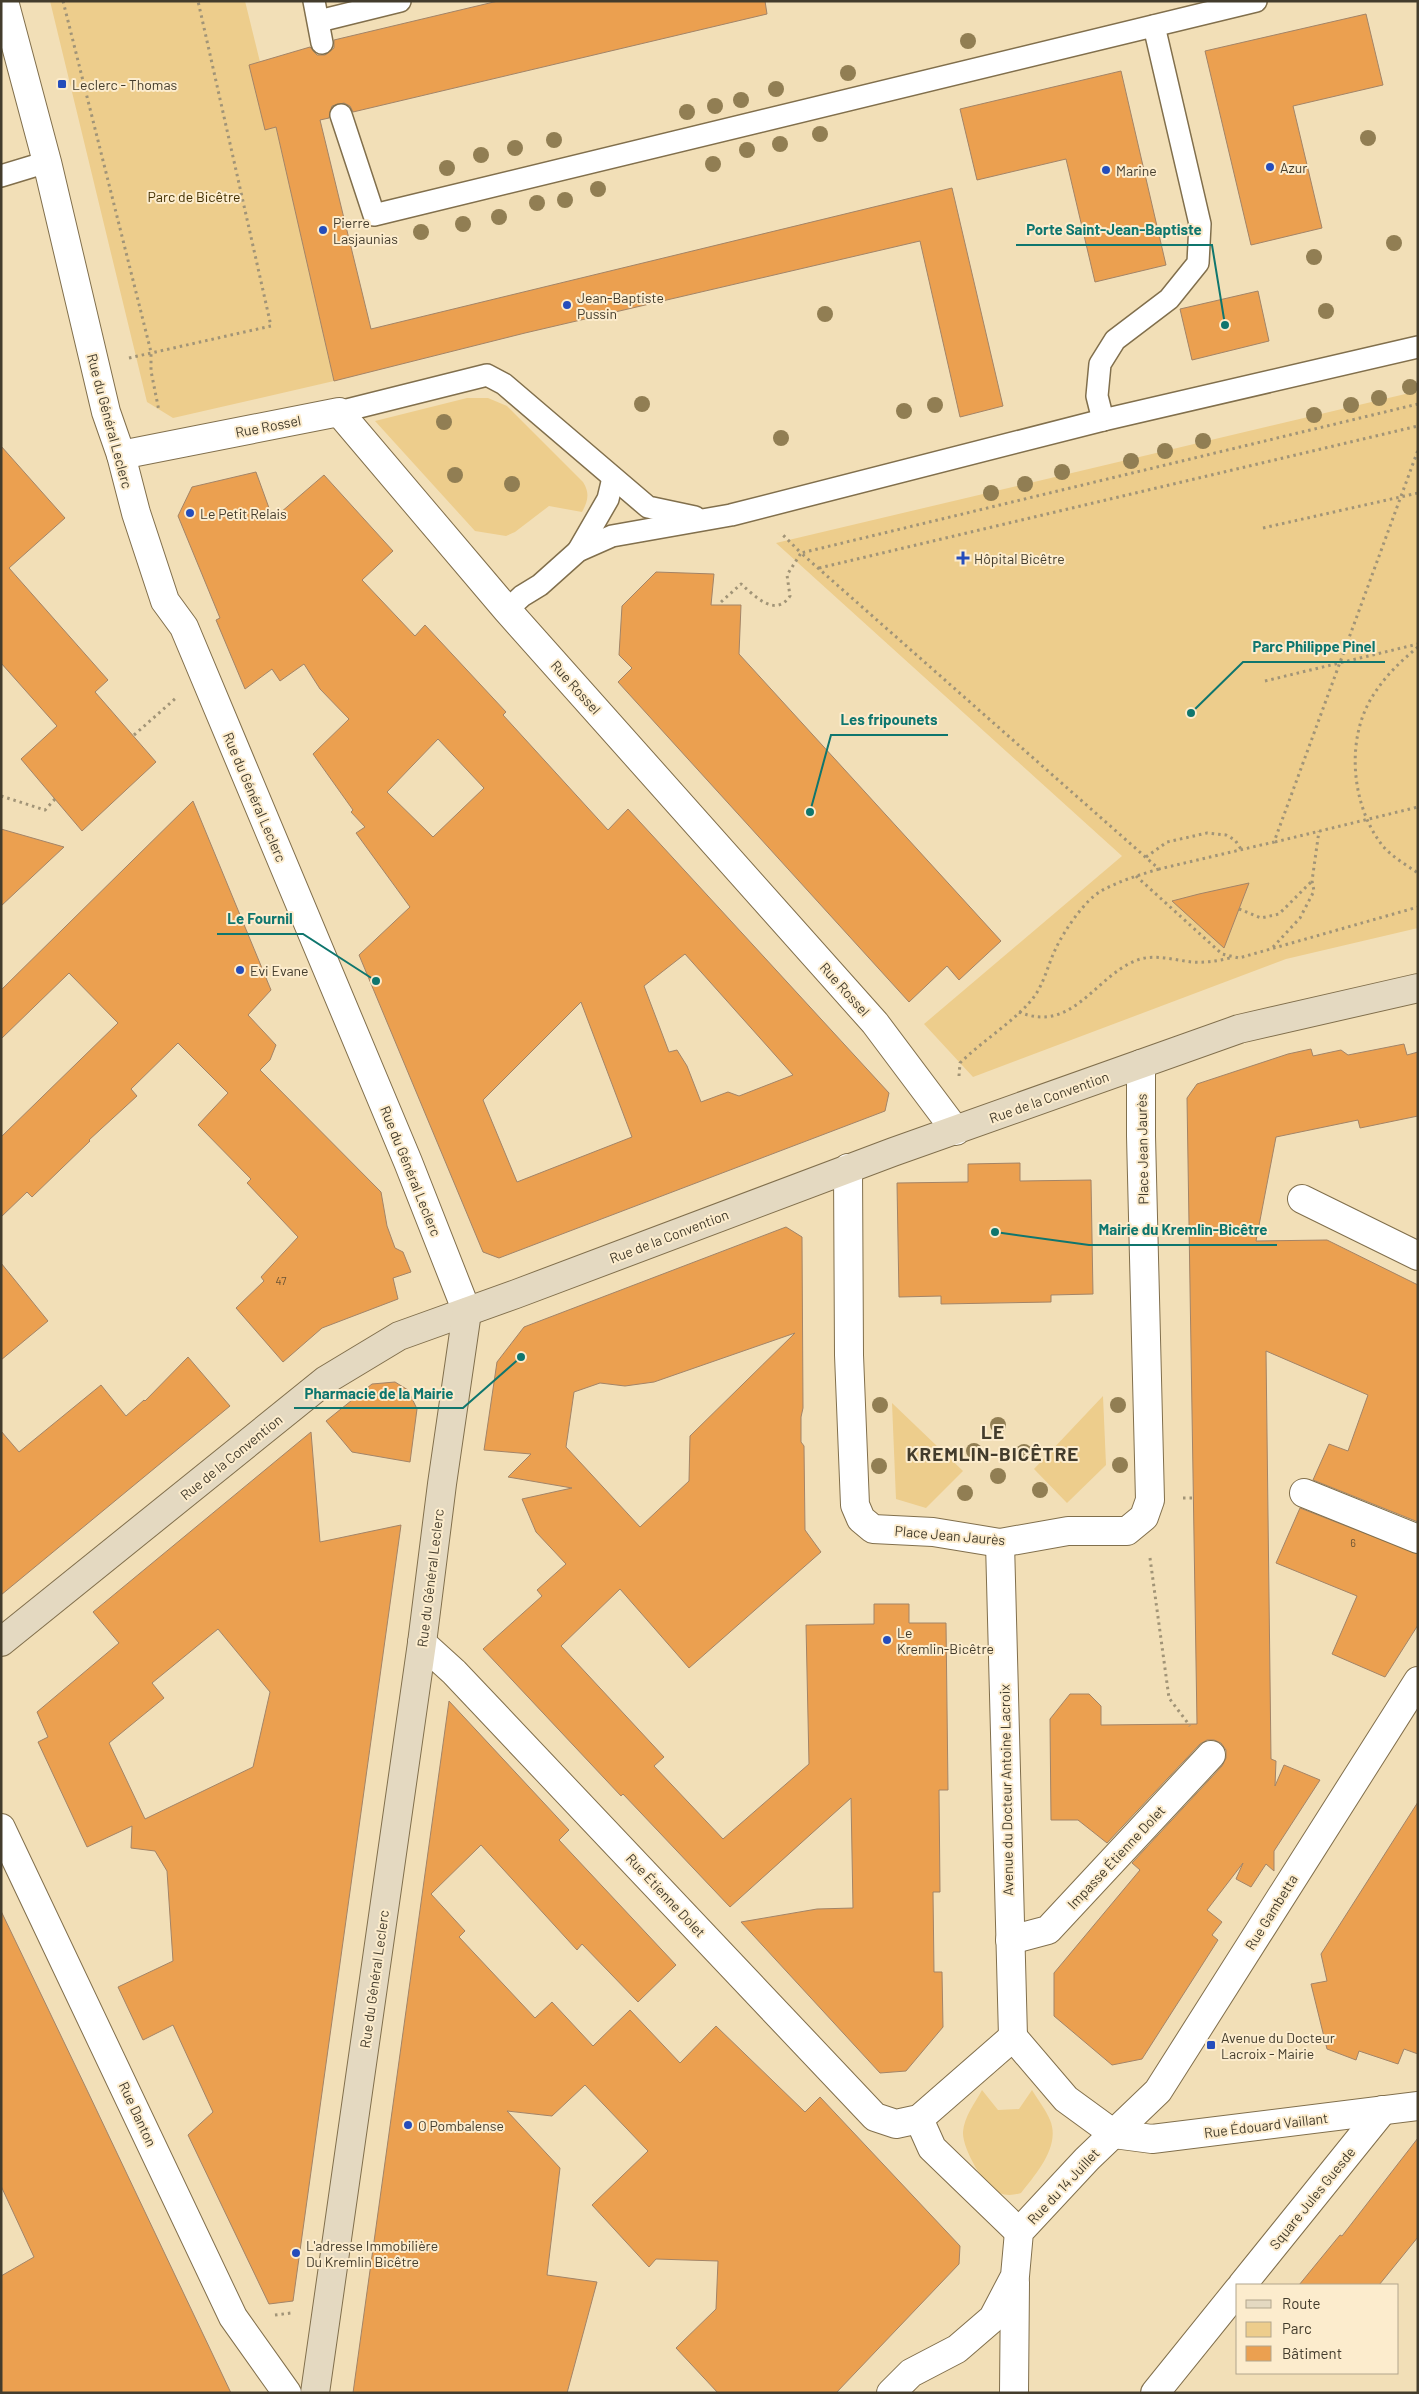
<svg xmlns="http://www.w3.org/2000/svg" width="1419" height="2394" font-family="Barlow,sans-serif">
  <rect width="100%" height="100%" fill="#f2dfb7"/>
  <g fill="#edcd8c">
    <polygon points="50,1 245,1 260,62 265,130 276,127 334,381 173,418 147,402"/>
    <polygon points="1418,391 1418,928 1286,959 973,1077 924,1024 1122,856 776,543"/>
    <path d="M467 398H488L507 406 583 482C590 493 588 501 582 512L549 506 515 532 506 536 475 531 375 421Z"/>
    <polygon points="1103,1396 1106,1465 1067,1503 1034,1469"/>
    <polygon points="892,1403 963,1471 926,1508 896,1499"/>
    <path d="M982 2090 998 2110 1019 2109 1032 2090C1038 2100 1046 2110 1050 2120 1061 2146 1036 2174 1021 2193 1014 2195 1007 2196 999 2193 984 2187 962 2148 963 2132 964 2117 975 2103 982 2090Z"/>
  </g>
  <g fill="#eba050" stroke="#a38467" fill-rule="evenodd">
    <polygon points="498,1 765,1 767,14 353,112 350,106 344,103 332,106 329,118 320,120 371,329 952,188 1003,406 960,417 920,241 525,333 334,381 276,127 265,130 249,65 310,47 317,55 325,55 334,48 334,40"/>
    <polygon points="1366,14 1383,85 1293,106 1322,228 1251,245 1205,51"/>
    <polygon points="1121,71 1166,265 1095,282 1066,159 977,180 960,109"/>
    <polygon points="1258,291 1269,341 1192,360 1180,309"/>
    <polygon points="1,446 65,518 9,568 108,680 95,692 156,762 82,831 21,759 57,726 1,663"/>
    <path d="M256 472 273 519 324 475 393 551 362 580 415 636 425 625 506 712 503 715 608 830 628 809 889 1093 885 1111 499 1258 483 1252 359 955 410 907 356 833 365 827 351 812 353 810 313 754 349 719 320 689 304 664 280 681 272 669 245 689 216 620 220 618 178 516 192 487ZM438 739 484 788 433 837 387 792ZM685 954 793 1075 739 1096 728 1092 701 1102 687 1066 677 1050 669 1052 644 986ZM581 1002 632 1137 517 1182 483 1100Z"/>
    <polygon points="656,572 714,574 711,605 741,605 739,654 1001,941 959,980 947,966 909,1002 618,682 632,668 619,655 622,606"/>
    <polygon points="193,801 271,990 248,1015 276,1045 270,1060 260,1070 381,1192 387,1226 395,1248 403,1252 411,1272 393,1278 398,1299 322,1328 283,1362 236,1308 264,1281 261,1277 298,1237 247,1183 251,1179 198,1125 228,1093 178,1043 131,1089 137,1096 89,1140 90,1141 32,1197 27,1192 1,1217 1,1137 118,1023 69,973 1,1039 1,990"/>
    <polygon points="1,829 64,847 1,906"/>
    <polygon points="1249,883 1224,948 1172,901 1199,894"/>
    <polygon points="1404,1044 1407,1055 1418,1052 1418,1116 1360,1128 1358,1120 1276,1137 1256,1241 1327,1240 1418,1285 1418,1522 1313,1480 1329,1444 1348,1451 1368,1395 1266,1351 1271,1759 1276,1761 1275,1786 1284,1765 1320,1780 1274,1851 1274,1871 1266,1864 1251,1887 1236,1879 1243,1863 1207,1910 1222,1922 1212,1935 1218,1940 1142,2059 1112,2065 1054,2016 1054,1973 1140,1870 1132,1863 1222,1766 1226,1758 1226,1750 1221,1743 1214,1740 1207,1740 1200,1744 1107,1843 1078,1820 1051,1820 1050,1719 1070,1694 1089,1694 1101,1706 1101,1725 1197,1724 1187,1098 1197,1084 1288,1054 1311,1049 1313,1056 1341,1050 1348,1055"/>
    <polygon points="1020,1163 1020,1181 1091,1180 1093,1294 1051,1295 1051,1302 941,1304 941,1296 899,1297 897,1183 968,1182 968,1164"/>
    <path d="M786 1227 802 1237 803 1408 801 1417V1442L804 1446 805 1530 821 1552 689 1668 620 1589 561 1646 664 1757 654 1766 723 1839 809 1764 806 1625 874 1624V1604H909V1623H946L948 1790H939L940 1892H933L934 1972H942L943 2027 906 2071 880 2073 741 1922 817 1909 853 1908 851 1798 730 1907 623 1794 621 1796 483 1649 542 1596 537 1590 566 1564 536 1532 522 1499 572 1488 508 1477 531 1454 484 1450 497 1362 524 1327ZM795 1333 690 1436 689 1481 640 1527 566 1447 574 1392 600 1383 625 1386 654 1382Z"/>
    <polygon points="1,1263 48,1321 1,1360"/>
    <polygon points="188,1357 230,1406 1,1595 1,1431 19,1452 101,1385 126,1416 144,1400 145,1401"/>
    <polygon points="395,1382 408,1390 417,1409 410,1462 352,1452 326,1421 372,1384"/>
    <path d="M311 1432 320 1542 401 1525 293 2301 269 2304 188 2135 213 2112 173 2025 143 2040 118 1987 173 1961 167 1871 155 1851 131 1848 132 1826 87 1847 38 1742 48 1737 37 1712 119 1643 93 1612ZM218 1629 270 1692 253 1767 145 1819 109 1743 164 1698 152 1683Z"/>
    <polygon points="1300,1508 1418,1554 1418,1625 1385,1677 1332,1654 1357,1596 1276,1563"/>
    <polygon points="449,1701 569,1830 559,1840 676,1965 638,2002 582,1944 577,1950 481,1845 431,1894 465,1931 459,1937 535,2018 552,2002 593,2046 630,2010 680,2063 716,2026 805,2112 820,2097 960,2246 959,2264 836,2393 718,2393 676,2348 716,2309 718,2261 656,2259 649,2267 592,2205 648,2151 585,2085 552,2116 507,2111 560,2168 547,2275 597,2282 567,2393 353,2393"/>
    <polygon points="1418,1802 1418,2054 1404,2049 1398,2064 1359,2051 1356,2060 1327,2049 1311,1984 1327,1981 1321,1954"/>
    <polygon points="1,1911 87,2090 231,2393 1,2393 1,2276 34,2257 1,2186"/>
    <polygon points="1418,2138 1418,2237 1379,2285 1299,2285 1340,2235 1342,2236"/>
  </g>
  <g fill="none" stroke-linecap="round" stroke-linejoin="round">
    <g stroke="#816f4c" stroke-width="24">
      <g id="service">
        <polyline points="314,1 322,43"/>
        <polyline points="319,21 400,1"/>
        <polyline points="341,115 374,215 1256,1"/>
        <polyline points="1,176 47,162"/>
        <polyline points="339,412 487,375 504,384 648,507 695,517"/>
        <polyline points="1103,420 1097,396 1100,364 1115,340 1169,299 1198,263 1200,224 1154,26"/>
        <polyline points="578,551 608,499 613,478"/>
        <polyline points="507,610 522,596 540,585 578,551 612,536 731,515 1103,420 1418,347"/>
      </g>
    </g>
    <g stroke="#816f4c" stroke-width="30">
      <polyline id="pedestrian" points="919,2119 932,2148 1019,2232"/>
    </g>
    <g stroke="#816f4c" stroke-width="30">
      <g id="minor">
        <polyline points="4,1 47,162 106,412 121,455 136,513 165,601 184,627 408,1162 467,1312"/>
        <polyline points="121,455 339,412 507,610 875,1023 956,1131"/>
        <polyline points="848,1168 849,1355 855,1505 861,1519 873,1529 933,1532 1000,1543 1068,1531 1127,1531 1144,1517 1150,1500 1141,1136 1141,1064"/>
        <polyline points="1302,1199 1418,1256"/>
        <polyline points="1304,1493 1418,1539"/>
        <polyline points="1000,1543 1013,2037"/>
        <polyline points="422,1643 454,1672 875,2117 896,2124 919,2119 1013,2037"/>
        <polyline points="1,1828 233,2317 287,2393"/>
        <polyline points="1010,1940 1048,1930 1211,1755"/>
        <polyline points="1013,2037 1066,2099 1114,2134 1152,2139 1418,2106"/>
        <polyline points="1242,2285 1383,2110"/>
        <polyline points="891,2393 911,2373 957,2349 993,2318 1015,2276 1019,2232 1087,2159 1158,2091 1418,1681"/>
        <polyline points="1014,2393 1015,2282"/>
        <polyline points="1155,2393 1238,2290"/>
      </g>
    </g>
    <g stroke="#816f4c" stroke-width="30">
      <g id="secondary">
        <polyline points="1,1642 326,1380 399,1336 516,1294 893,1152 1239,1029 1418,988"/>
        <polyline points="315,2393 422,1643 442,1484 467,1312"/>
      </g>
    </g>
    <g stroke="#a19477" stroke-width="3" stroke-dasharray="2.5 4" stroke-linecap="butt">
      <polyline points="63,1 151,352 151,371 159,411"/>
      <polyline points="129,358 271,326 198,1"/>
      <polyline points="1418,404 801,553 1159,869 1274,842 1418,450"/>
      <polyline points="1263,528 1418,493"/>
      <polyline points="819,568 1418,426"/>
      <path d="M721 602 741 584C755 596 775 618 790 596L787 575 801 553 782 534"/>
      <path d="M1418 647C1401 661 1386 675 1374 694 1345 737 1351 805 1382 845 1391 856 1406 865 1418 873"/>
      <polyline points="1265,681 1418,644"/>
      <polyline points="134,735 176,698"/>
      <polyline points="1,796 45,810 55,799"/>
      <polyline points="1275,842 1418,807"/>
      <polyline points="1146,857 1167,842 1207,833 1226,835 1235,840 1241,849"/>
      <polyline points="1136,876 1222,954 1239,958 1418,907"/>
      <polyline points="1239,909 1261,918 1279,914 1312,881"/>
      <polyline points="1273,947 1300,918 1314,891 1312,881 1319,831"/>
      <path d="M1019 1012C1072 1034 1095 977 1135 961 1153 953 1173 960 1192 962 1205 963 1217 961 1230 958"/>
      <path d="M959 1076 960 1063C981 1042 1009 1025 1029 1003 1044 987 1047 966 1056 948 1064 931 1085 900 1101 891 1119 881 1139 875 1159 869"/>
      <polyline points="1183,1498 1193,1498"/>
      <polyline points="1150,1558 1169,1698 1190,1726"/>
      <polyline points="275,2315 291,2313"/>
    </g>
    <use href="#service" stroke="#fff" stroke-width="21"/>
    <use href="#pedestrian" stroke="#fff" stroke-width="28"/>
    <use href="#minor" stroke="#fff" stroke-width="28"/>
    <use href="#secondary" stroke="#e4d9c1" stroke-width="28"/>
  </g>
  <g fill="#917e53">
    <circle cx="968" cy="41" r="8"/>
    <circle cx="848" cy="73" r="8"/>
    <circle cx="776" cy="89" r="8"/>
    <circle cx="741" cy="100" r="8"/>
    <circle cx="715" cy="106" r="8"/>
    <circle cx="687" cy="112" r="8"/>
    <circle cx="820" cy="134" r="8"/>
    <circle cx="1368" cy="138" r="8"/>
    <circle cx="554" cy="140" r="8"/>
    <circle cx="780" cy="144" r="8"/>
    <circle cx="515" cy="148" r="8"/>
    <circle cx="747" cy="150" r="8"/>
    <circle cx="481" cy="155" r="8"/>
    <circle cx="713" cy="164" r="8"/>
    <circle cx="447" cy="168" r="8"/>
    <circle cx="598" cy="189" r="8"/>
    <circle cx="565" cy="200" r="8"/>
    <circle cx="537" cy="203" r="8"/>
    <circle cx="499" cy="217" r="8"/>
    <circle cx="463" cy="224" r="8"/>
    <circle cx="421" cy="232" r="8"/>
    <circle cx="1394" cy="243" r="8"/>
    <circle cx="1314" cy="257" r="8"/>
    <circle cx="1326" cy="311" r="8"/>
    <circle cx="825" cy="314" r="8"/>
    <circle cx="1410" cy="387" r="8"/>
    <circle cx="1379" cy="398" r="8"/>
    <circle cx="642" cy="404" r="8"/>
    <circle cx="935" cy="405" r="8"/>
    <circle cx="1351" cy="405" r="8"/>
    <circle cx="904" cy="411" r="8"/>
    <circle cx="1314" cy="415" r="8"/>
    <circle cx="444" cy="422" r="8"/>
    <circle cx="781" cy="438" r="8"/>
    <circle cx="1203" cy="441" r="8"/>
    <circle cx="1165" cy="451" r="8"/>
    <circle cx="1131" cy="461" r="8"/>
    <circle cx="1062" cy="472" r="8"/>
    <circle cx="455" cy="475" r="8"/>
    <circle cx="512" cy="484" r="8"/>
    <circle cx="1025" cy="484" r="8"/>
    <circle cx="991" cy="493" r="8"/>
    <circle cx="880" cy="1405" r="8"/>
    <circle cx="1118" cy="1405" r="8"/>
    <circle cx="998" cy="1425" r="8"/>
    <circle cx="974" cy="1451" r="8"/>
    <circle cx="1024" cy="1452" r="8"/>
    <circle cx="1120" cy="1465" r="8"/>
    <circle cx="879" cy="1466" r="8"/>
    <circle cx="998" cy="1476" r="8"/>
    <circle cx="1040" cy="1490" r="8"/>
    <circle cx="965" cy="1493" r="8"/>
  </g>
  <g fill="#254dbb" stroke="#fceccd" stroke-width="2">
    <rect x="57" y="79" width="10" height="10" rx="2.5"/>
    <circle cx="1270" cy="167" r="5"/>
    <circle cx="1106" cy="170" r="5"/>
    <circle cx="323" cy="230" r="5"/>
    <circle cx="567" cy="305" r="5"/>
    <circle cx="190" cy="513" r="5"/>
    <path d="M960.5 550.5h5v5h5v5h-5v5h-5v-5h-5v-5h5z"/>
    <circle cx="240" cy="970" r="5"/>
    <circle cx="887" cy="1640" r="5"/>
    <rect x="1206" y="2040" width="10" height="10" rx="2.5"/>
    <circle cx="408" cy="2125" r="5"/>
    <circle cx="296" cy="2253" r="5"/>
  </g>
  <g text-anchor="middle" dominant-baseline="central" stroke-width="4" stroke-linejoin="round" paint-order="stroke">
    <g font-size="11" fill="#6d5535">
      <text x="281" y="1280">47</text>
      <text x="1353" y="1542">6</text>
    </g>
    <g font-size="14" fill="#433c2c" stroke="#fceccd" text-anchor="start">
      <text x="72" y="84">Leclerc - Thomas</text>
      <text x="1280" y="167">Azur</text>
      <text x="1116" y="170">Marine</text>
      <text x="333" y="222">Pierre<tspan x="333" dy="16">Lasjaunias</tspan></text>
      <text x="577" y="297">Jean-Baptiste<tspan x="577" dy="16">Pussin</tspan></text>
      <text x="200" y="513">Le Petit Relais</text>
      <text x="974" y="558">Hôpital Bicêtre</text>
      <text x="250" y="970">Evi Evane</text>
      <text x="897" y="1632">Le<tspan x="897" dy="16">Kremlin-Bicêtre</tspan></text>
      <text x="1221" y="2037">Avenue du Docteur<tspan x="1221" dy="16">Lacroix - Mairie</tspan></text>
      <text x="418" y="2125">O Pombalense</text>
      <text x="306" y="2245">L'adresse Immobilière<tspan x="306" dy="16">Du Kremlin Bicêtre</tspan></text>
    </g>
    <g font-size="14" fill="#412f01" stroke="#fceccd">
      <text x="194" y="196">Parc de Bicêtre</text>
    </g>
    <g font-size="14" fill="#433c2c" stroke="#fceccd">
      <text transform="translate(110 421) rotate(75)">Rue du Général Leclerc</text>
      <text transform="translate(268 426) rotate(-11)">Rue Rossel</text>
      <text transform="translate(576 687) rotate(48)">Rue Rossel</text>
      <text transform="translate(255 797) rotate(67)">Rue du Général Leclerc</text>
      <text transform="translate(845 989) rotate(48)">Rue Rossel</text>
      <text transform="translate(1049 1097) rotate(-20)">Rue de la Convention</text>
      <text transform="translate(1142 1149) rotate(-91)">Place Jean Jaurès</text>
      <text transform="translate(411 1171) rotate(68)">Rue du Général Leclerc</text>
      <text transform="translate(669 1236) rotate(-21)">Rue de la Convention</text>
      <text transform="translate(231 1457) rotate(-39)">Rue de la Convention</text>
      <text transform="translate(950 1535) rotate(5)">Place Jean Jaurès</text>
      <text transform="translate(430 1578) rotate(-83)">Rue du Général Leclerc</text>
      <text transform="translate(1006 1790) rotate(-91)">Avenue du Docteur Antoine Lacroix</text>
      <text transform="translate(1116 1857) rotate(-47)">Impasse Étienne Dolet</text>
      <text transform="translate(666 1895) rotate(47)">Rue Étienne Dolet</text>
      <text transform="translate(1271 1912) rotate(-58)">Rue Gambetta</text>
      <text transform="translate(374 1979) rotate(-82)">Rue du Général Leclerc</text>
      <text transform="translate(138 2114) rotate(65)">Rue Danton</text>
      <text transform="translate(1266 2125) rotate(-7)">Rue Édouard Vaillant</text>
      <text transform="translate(1063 2186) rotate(-47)">Rue du 14 Juillet</text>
      <text transform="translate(1312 2198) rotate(-51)">Square Jules Guesde</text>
    </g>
    <g font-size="19" font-weight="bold" letter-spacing="1" fill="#433c2c" stroke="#fceccd">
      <text x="993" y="1431">LE<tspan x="993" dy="22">KREMLIN-BICÊTRE</tspan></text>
    </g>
  </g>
  <path fill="none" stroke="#0f766e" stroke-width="2" d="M1225 325L1212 245H1016M1191 713L1243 662H1385M810 812L831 735H948M376 981L303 934H217M995 1232L1089 1245H1277M521 1357L463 1408H294"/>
  <g fill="#0f766e" stroke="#fceccd" stroke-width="2">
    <circle cx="1225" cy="325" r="5"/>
    <circle cx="1191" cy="713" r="5"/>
    <circle cx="810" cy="812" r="5"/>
    <circle cx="376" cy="981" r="5"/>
    <circle cx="995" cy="1232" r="5"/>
    <circle cx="521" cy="1357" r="5"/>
  </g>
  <g font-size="15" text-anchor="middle" font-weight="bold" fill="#0f766e" stroke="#fceccd" stroke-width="4" stroke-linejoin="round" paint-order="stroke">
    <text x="1114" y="235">Porte Saint-Jean-Baptiste</text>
    <text x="1314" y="652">Parc Philippe Pinel</text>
    <text x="889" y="725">Les fripounets</text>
    <text x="260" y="924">Le Fournil</text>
    <text x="1183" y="1235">Mairie du Kremlin-Bicêtre</text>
    <text x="379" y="1399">Pharmacie de la Mairie</text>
  </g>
  <rect width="1419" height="2394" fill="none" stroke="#433c2c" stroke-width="5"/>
  <rect x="1236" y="2284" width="162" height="90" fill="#fceccd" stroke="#b2a68d"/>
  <rect x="1246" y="2300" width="25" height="8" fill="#e4d9c1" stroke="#b2a68d"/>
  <text x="1282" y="2309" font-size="15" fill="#433c2c">Route</text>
  <rect x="1246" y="2322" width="25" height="15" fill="#edcd8c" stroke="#b2a68d"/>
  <text x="1282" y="2334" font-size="15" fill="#433c2c">Parc</text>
  <rect x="1246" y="2346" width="25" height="15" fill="#eba050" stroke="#b2a68d"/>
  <text x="1282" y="2359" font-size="15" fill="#433c2c">Bâtiment</text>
</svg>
